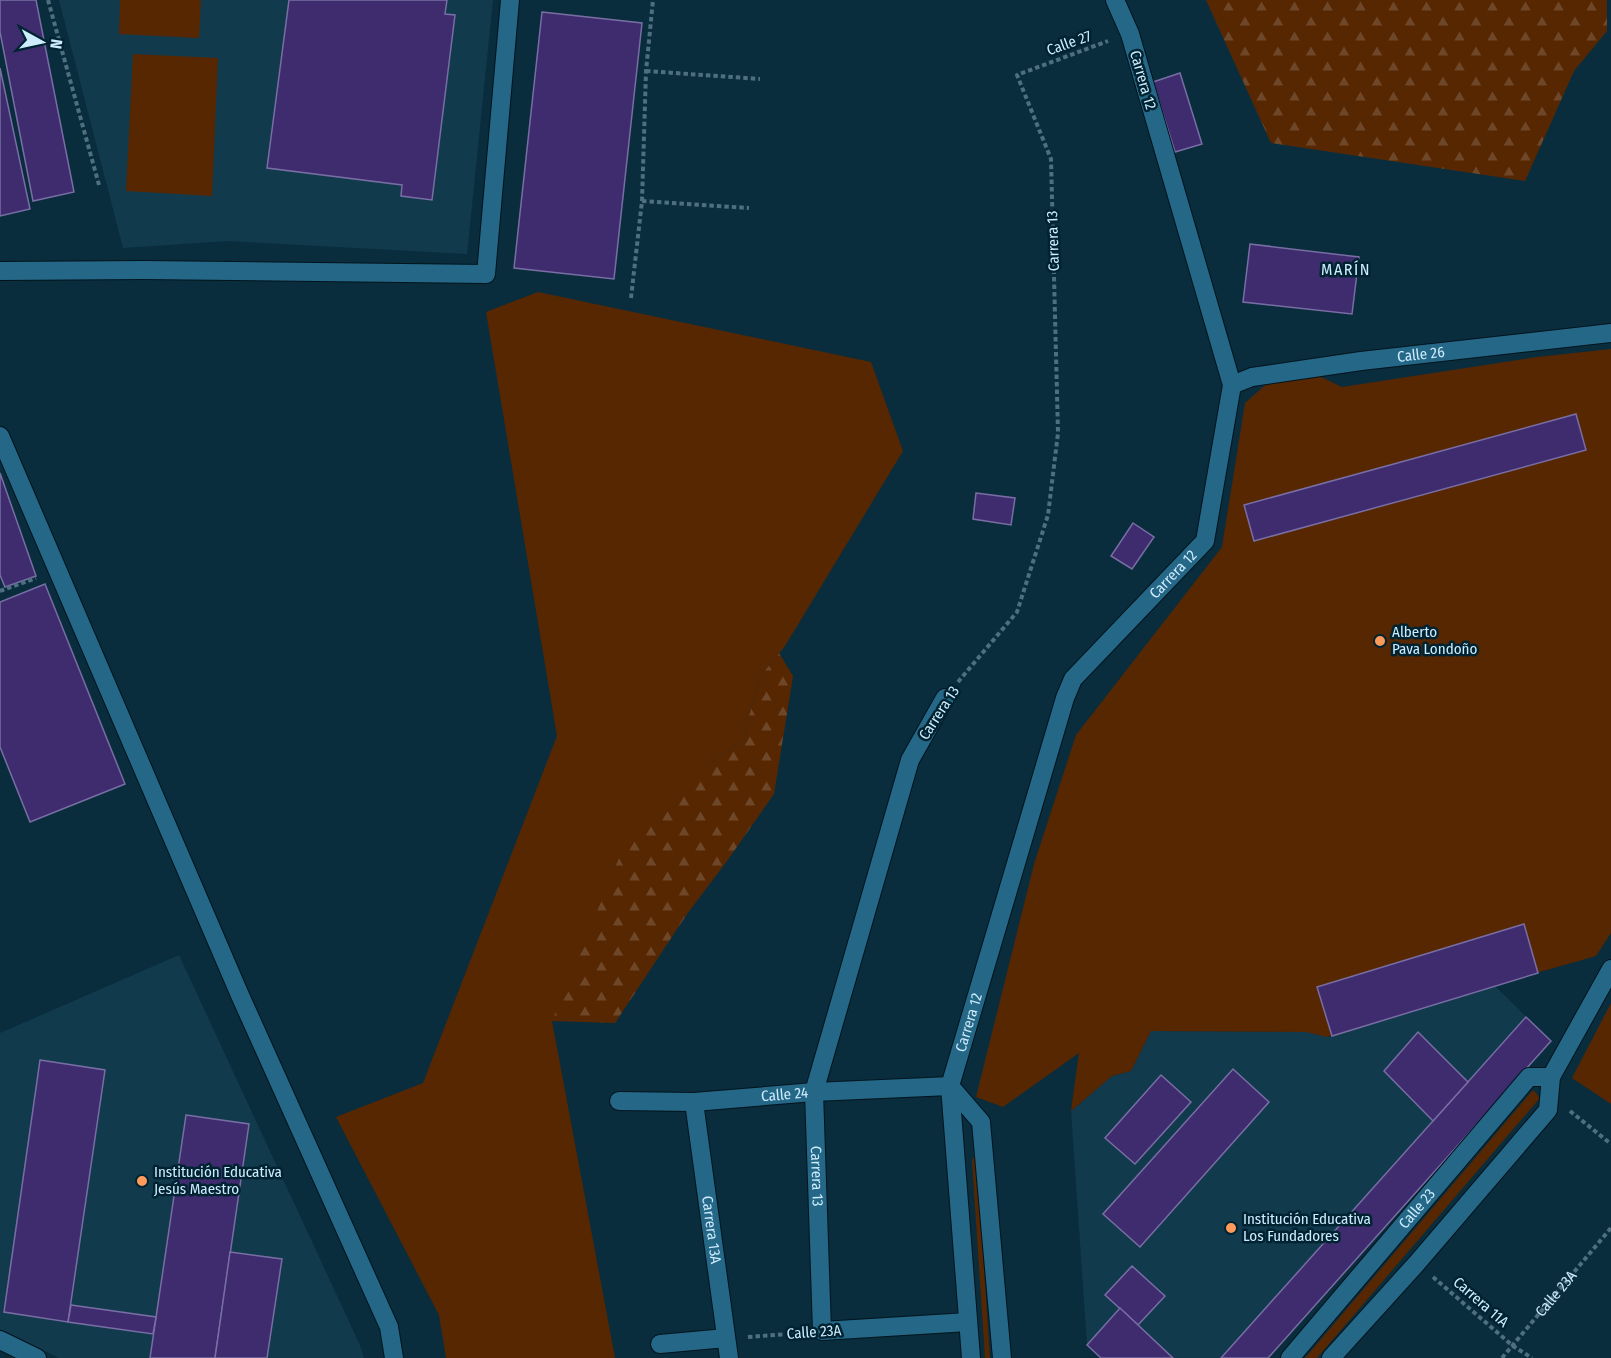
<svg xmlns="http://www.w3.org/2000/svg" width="1611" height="1358" font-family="'Fira Sans Condensed',sans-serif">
  <defs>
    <pattern id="forest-firs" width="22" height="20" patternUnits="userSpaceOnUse" patternTransform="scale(1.5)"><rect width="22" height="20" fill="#572702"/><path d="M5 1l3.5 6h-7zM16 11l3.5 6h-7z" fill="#6e4628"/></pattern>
  </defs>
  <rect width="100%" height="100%" fill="#092d3d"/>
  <g fill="#113a4d">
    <polygon points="59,0 493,0 467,254 228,241 123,248"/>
    <polygon points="179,955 359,1343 364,1358 59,1358 0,1329 0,1033"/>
    <polygon points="1494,985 1551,1041 1268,1358 1101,1358 1087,1345 1071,1111 1112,1076 1131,1071 1151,1031 1306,1032 1328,1037"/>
  </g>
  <g fill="#572702">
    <polygon points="120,0 201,0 199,38 119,34"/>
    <polygon points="133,54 218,58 212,196 126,191"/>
    <polygon points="538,292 871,362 903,451 785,646 760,677 742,741 706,766 552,1021 615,1358 446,1358 439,1315 336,1117 423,1083 557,736 486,312"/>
    <polygon points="1611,349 1611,933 1596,956 1494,985 1327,1037 1306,1032 1151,1031 1131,1071 1112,1076 1071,1111 1079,1053 1003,1107 976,1097 1034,864 1076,735 1222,547 1245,403 1271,380 1319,376 1342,387 1537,357"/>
    <polygon points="1611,1003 1611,1104 1572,1078"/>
    <polygon points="1533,1090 1540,1098 1317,1358 1305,1358"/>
    <polygon points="976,1149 990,1358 985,1358 972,1161"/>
  </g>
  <g fill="url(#forest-firs)">
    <polygon points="1206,0 1607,0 1607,31 1574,71 1525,181 1271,143"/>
    <polygon points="779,653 793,676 774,794 727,861 687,914 615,1023 552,1021 626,841 706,766 742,741 760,677"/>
  </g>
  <g fill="#3e2c6e" stroke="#786ea4" stroke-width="1.5">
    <polygon points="0,0 36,0 74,192 33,201 0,32"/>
    <polygon points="289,0 447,0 445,14 455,15 432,200 401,196 402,185 267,168"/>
    <polygon points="542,12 642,23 614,279 514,268"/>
    <polygon points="0,68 30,209 0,216"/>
    <polygon points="1180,73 1202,144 1175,152 1153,82"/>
    <polygon points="1250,244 1359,257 1352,314 1243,302"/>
    <polygon points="1576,414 1586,450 1254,541 1244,505"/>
    <polygon points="0,473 36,576 5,587 0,575"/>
    <polygon points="976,493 1015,498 1011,525 973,519"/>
    <polygon points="1133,523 1154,537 1132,569 1111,556"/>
    <polygon points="45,584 125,784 30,822 0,747 0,602"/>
    <polygon points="1524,924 1538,973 1332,1036 1317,987"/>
    <polygon points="1526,1017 1551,1041 1268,1358 1221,1358"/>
    <polygon points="1418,1032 1468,1082 1433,1121 1384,1071"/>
    <polygon points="40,1060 105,1070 68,1322 4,1312"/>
    <polygon points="1233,1069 1269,1102 1140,1247 1103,1214"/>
    <polygon points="1161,1075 1191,1102 1135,1164 1105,1138"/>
    <polygon points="186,1115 249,1124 215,1358 150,1358"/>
    <polygon points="230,1252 282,1259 267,1358 215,1358"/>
    <polygon points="1132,1266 1165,1296 1138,1325 1105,1295"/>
    <polygon points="71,1305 156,1317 153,1334 68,1322"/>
    <polygon points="1120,1308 1173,1358 1101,1358 1087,1345"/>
  </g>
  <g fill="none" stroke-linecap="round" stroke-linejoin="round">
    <g stroke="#02141e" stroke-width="20">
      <g id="minor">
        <polyline points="0,271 144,270 486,274 510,0"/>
        <path id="s2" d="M1232 385 1252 377 1361 361 1611 333"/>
        <polyline points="0,436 239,993 389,1327 394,1358"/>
        <path id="s3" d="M945 698 910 760 814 1092 822 1331 968 1322"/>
        <polyline points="950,1086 981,1122 1002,1358"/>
        <path id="s4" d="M619 1101 694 1102 814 1092 950 1086"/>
        <path id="s5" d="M694 1102 729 1358"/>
        <polyline points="0,1340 37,1358"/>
        <polyline points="660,1344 726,1338"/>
        <path id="s6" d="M971 1358 950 1086 1065 698 1073 679 1205 541 1232 385 1130 34 1115 0"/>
        <path id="s7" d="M1290 1358 1529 1077H1551"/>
        <polyline points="1331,1358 1417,1263 1548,1110 1551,1077 1611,969"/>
      </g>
    </g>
    <g stroke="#4d6f80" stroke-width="4" stroke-dasharray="4.5 3" stroke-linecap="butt">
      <polyline points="48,0 99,185"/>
      <polyline points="646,71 760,79"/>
      <polyline points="642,201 749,208"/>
      <polyline points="631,298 642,201 646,71 653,0"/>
      <polyline points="0,591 36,578"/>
      <polyline points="958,682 1017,612 1048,515 1058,433 1051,159 1017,75 1108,41"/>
      <polyline points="1570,1111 1611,1144"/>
      <polyline points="1433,1277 1513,1346 1532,1358"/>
      <polyline points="748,1337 801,1333"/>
      <path id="s1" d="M1502 1358 1611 1228"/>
    </g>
    <use href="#minor" stroke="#256786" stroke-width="18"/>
  </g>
  <g fill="#ff9b5a" stroke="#002332" stroke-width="2">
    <circle cx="1380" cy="641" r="6"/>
    <circle cx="142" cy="1181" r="6"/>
    <circle cx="1231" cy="1228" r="6"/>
  </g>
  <g text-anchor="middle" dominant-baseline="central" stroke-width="5" stroke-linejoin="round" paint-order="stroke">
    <g font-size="15" fill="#cdecfe" stroke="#002332">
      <text transform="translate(1069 43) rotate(-20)">Calle 27</text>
      <text transform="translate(1143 80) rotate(74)">Carrera 12</text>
      <text transform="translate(1053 241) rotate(-92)">Carrera 13</text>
      <text stroke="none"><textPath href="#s2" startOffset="192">Calle 26</textPath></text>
      <text stroke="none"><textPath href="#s6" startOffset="843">Carrera 12</textPath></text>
      <text transform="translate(939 713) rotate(-57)">Carrera 13</text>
      <text stroke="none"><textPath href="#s6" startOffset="339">Carrera 12</textPath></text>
      <text stroke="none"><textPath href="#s4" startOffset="166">Calle 24</textPath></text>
      <text stroke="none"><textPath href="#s3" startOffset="501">Carrera 13</textPath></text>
      <text stroke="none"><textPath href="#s7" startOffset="196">Calle 23</textPath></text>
      <text stroke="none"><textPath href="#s5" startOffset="129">Carrera 13A</textPath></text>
      <text stroke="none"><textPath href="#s1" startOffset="84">Calle 23A</textPath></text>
      <text transform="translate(1481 1302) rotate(41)">Carrera 11A</text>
      <text transform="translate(814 1332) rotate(-4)">Calle 23A</text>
    </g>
    <g font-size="15" fill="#cdecfe" stroke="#002332" text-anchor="start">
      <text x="1392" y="632">Alberto<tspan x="1392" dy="17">Pava Londoño</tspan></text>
      <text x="154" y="1172">Institución Educativa<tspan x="154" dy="17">Jesús Maestro</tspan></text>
      <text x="1243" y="1219">Institución Educativa<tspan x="1243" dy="17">Los Fundadores</tspan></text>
    </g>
    <g font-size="16" letter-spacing="1.5" fill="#cdecfe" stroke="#002332">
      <text x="1346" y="269">MARÍN</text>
    </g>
  </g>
  <g transform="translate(42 42) rotate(98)" stroke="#002332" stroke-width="4.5" paint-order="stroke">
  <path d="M0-4.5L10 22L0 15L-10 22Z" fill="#cdecfe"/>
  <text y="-9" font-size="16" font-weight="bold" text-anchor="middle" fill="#cdecfe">N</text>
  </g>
</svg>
